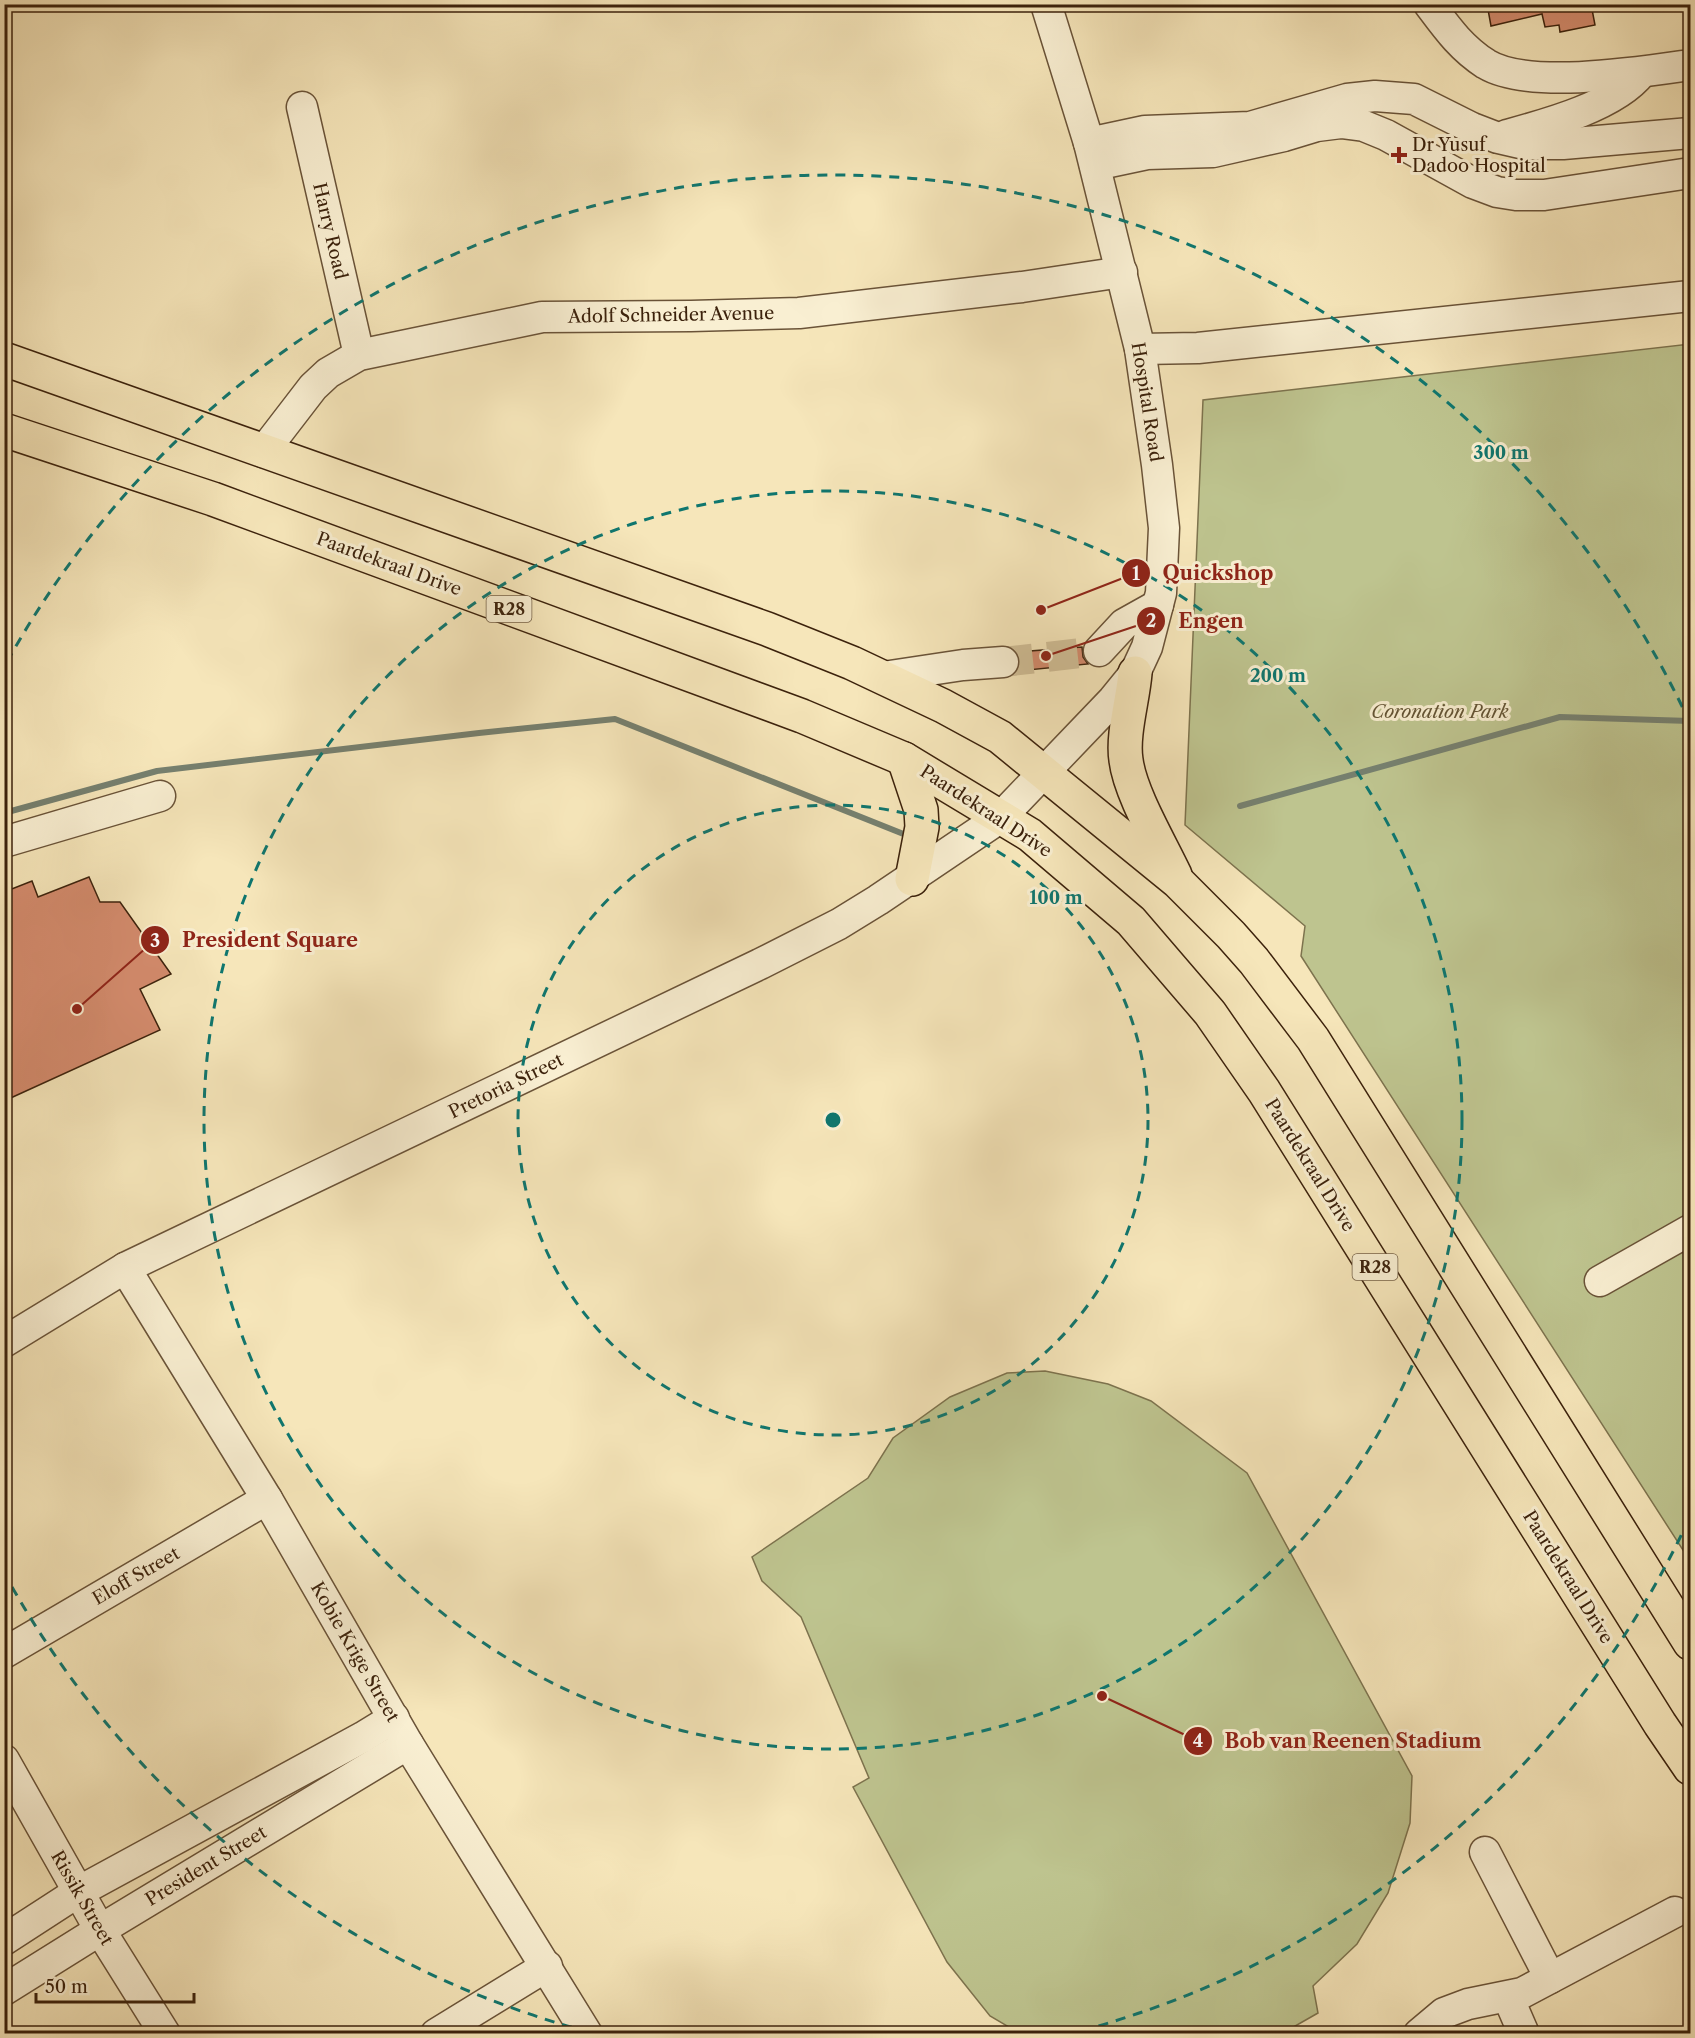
<svg xmlns="http://www.w3.org/2000/svg" width="1695" height="2038" font-family="'Libre Caslon Text',serif">
  <rect width="100%" height="100%" fill="#f6e6ba"/>
  <filter id="stains"><feTurbulence type="fractalNoise" baseFrequency=".00333" numOctaves="4"/><feColorMatrix values="0 0 0 0 .2 0 0 0 0 .09 0 0 0 0 .02 0 0 0 .5 -.17"/></filter>
  <radialGradient id="worn" r=".72"><stop offset=".6" stop-color="#630" stop-opacity="0"/><stop offset="1" stop-color="#630" stop-opacity=".3"/></radialGradient>
  <g fill="#bec48f" stroke="#7d734e" stroke-width="1.5">
    <polygon points="1690,344 1690,1561 1301,956 1305,926 1185,825 1203,400"/>
    <polygon points="1045,1371 1108,1384 1151,1401 1247,1473 1412,1776 1410,1823 1388,1893 1357,1944 1313,1986 1318,2013 1283,2033 1019,2033 990,2016 947,1962 853,1787 869,1778 801,1617 762,1581 752,1557 868,1478 893,1438 950,1397 1007,1373"/>
  </g>
  <g fill="none" stroke-linecap="round" stroke-linejoin="round">
    <g stroke="#76806f" stroke-width="6">
      <polyline points="1240,806 1560,717 1690,721"/>
      <polyline points="4,813 157,771 479,733 615,719 906,835"/>
    </g>
  </g>
  <g fill="#d48b6d" stroke="#3c220c" stroke-width="1.5">
    <polygon points="1487,4 1591,4 1595,25 1560,32 1559,25 1545,27 1542,14 1491,26"/>
    <polygon points="1082,647 1083,657 1088,664 1018,671 1020,661 1017,652"/>
    <polygon points="89,877 100,902 120,902 171,974 140,989 160,1030 4,1101 4,892 32,881 38,897"/>
  </g>
  <g fill="none" stroke-linecap="round" stroke-linejoin="round">
    <polyline stroke="#d1bf97" stroke-width="30" stroke-dasharray="30 15" stroke-linecap="butt" points="1003,662 1099,651"/>
    <g stroke="#6a5338" stroke-width="33">
      <g id="minor">
        <path d="M1429 4C1447 28 1461 48 1486 64 1529 90 1641 72 1690 65"/>
        <polyline points="302,107 359,355"/>
        <path d="M1507 135C1547 124 1615 106 1641 73"/>
        <polyline points="1089,143 1145,131 1250,127 1347,99 1375,96 1414,99 1472,128 1498,138 1524,144 1563,144 1690,133"/>
        <polyline points="1095,165 1147,154 1213,152 1284,136 1317,126 1341,123 1364,126 1386,135 1473,183 1497,192 1516,195 1544,195 1690,173"/>
        <polyline points="1140,349 1198,348 1690,296"/>
        <polyline points="263,452 313,387 328,373 359,355 542,317 691,316 799,313 1022,287 1122,272"/>
        <polyline points="1099,651 1124,624 1158,605"/>
        <polyline points="883,677 963,665 1003,662"/>
        <polyline points="4,842 160,796"/>
        <polyline points="125,1268 267,1499 408,1744 587,2034"/>
        <polyline points="1600,1281 1690,1230"/>
        <polyline points="4,1342 125,1268 760,964 839,924 878,900 1001,817 1113,700 1135,673 1147,647 1161,593 1164,528 1157,465 1140,349 1089,143 1046,4"/>
        <polyline points="4,1653 267,1499"/>
        <polyline points="4,1760 100,1930 165,2034"/>
        <polyline points="1485,1852 1550,1978"/>
        <polyline points="4,1940 78,1892 363,1737 394,1718"/>
        <polyline points="4,1990 100,1930 408,1744"/>
        <polyline points="1508,1997 1524,2034"/>
        <polyline points="436,2034 547,1966"/>
        <polyline points="1419,2034 1444,2013 1468,2004 1522,1993 1675,1912"/>
      </g>
    </g>
    <g stroke="#3c220c" stroke-width="36">
      <g id="major">
        <polyline points="4,359 767,629 852,663 943,706 1000,737 1178,882 1231,935 1254,961 1313,1039 1690,1643"/>
        <polyline points="4,430 213,499 802,716 904,759 1030,835 1131,921 1210,1013 1264,1091 1660,1724 1690,1768"/>
        <path d="M1135 673C1133 699 1122 735 1126 760 1130 793 1160 843 1175 875"/>
        <polyline points="904,759 921,810 922,827 912,879"/>
      </g>
    </g>
    <use href="#minor" stroke="#f9efd2" stroke-width="30"/>
    <use href="#major" stroke="#f6e6ba" stroke-width="33"/>
  </g>
  <g fill="none" stroke="#0f766e" stroke-width="3" stroke-dasharray="10 8">
    <circle cx="833" cy="1120" r="315"/>
    <circle cx="833" cy="1120" r="629"/>
    <path d="M1689 1519A944 944 0 0 1 1077 2032M589 2032A944 944 0 0 1 7 1578M7 662A944 944 0 0 1 1689 721"/>
  </g>
  <path fill="#8f2418" stroke="#f9efd2" stroke-width="2" d="M1396 146h6v6h6v6h-6v6h-6v-6h-6v-6h6z"/>
  <g text-anchor="middle" dominant-baseline="central" stroke-width="6" stroke-linejoin="round" paint-order="stroke">
    <g fill="#f9efd2" stroke="#756047" stroke-width="1.5">
      <rect x="486.5" y="596" width="45" height="26" rx="4.5"/>
      <rect x="1352.5" y="1254" width="45" height="26" rx="4.5"/>
    </g>
    <g font-size="16" font-weight="bold" fill="#3c220c">
      <text x="509" y="609">R28</text>
      <text x="1375" y="1267">R28</text>
    </g>
    <g font-size="18" fill="#3c220c" stroke="#f9efd2" text-anchor="start">
      <text x="1412" y="145">Dr Yusuf<tspan x="1412" dy="21">Dadoo Hospital</tspan></text>
    </g>
    <g font-size="18" fill="#3c220c" stroke="#f9efd2">
      <text transform="translate(330 231) rotate(77)">Harry Road</text>
      <text transform="translate(671 315) rotate(-1)">Adolf Schneider Avenue</text>
      <text transform="translate(1147 402) rotate(81)">Hospital Road</text>
      <text transform="translate(389 564) rotate(20)">Paardekraal Drive</text>
      <text transform="translate(986 811) rotate(33)">Paardekraal Drive</text>
      <text transform="translate(506 1086) rotate(-26)">Pretoria Street</text>
      <text transform="translate(1310 1165) rotate(58)">Paardekraal Drive</text>
      <text transform="translate(136 1576) rotate(-30)">Eloff Street</text>
      <text transform="translate(1568 1577) rotate(58)">Paardekraal Drive</text>
      <text transform="translate(355 1652) rotate(60)">Kobie Krige Street</text>
      <text transform="translate(206 1866) rotate(-31)">President Street</text>
      <text transform="translate(82 1898) rotate(60)">Rissik Street</text>
    </g>
    <g font-size="18" font-style="italic" fill="#635333" stroke="#f9efd2">
      <text x="1440" y="712">Coronation Park</text>
    </g>
  </g>
  <circle cx="833" cy="1120" r="9" fill="#0f766e" stroke="#f9efd2" stroke-width="3"/>
  <g font-size="18" text-anchor="middle" font-weight="bold" fill="#0f766e" stroke="#f9efd2" stroke-width="6" stroke-linejoin="round" paint-order="stroke">
    <text x="1501" y="459">300 m</text>
    <text x="1278" y="682">200 m</text>
    <text x="1056" y="904">100 m</text>
  </g>
  <path fill="none" stroke="#8f2418" stroke-width="2" d="M1041 610L1136 573M1046 656L1151 621M77 1009L155 940M1102 1696L1198 1741"/>
  <g fill="#8f2418" stroke="#f9efd2" stroke-width="2">
    <circle cx="1041" cy="610" r="6"/>
    <circle cx="1046" cy="656" r="6"/>
    <circle cx="77" cy="1009" r="6"/>
    <circle cx="1102" cy="1696" r="6"/>
    <circle cx="1136" cy="573" r="15"/>
    <circle cx="1151" cy="621" r="15"/>
    <circle cx="155" cy="940" r="15"/>
    <circle cx="1198" cy="1741" r="15"/>
  </g>
  <g font-size="18" text-anchor="middle" font-weight="bold" fill="#fff">
    <text x="1136" y="580">1</text>
    <text x="1151" y="627">2</text>
    <text x="155" y="947">3</text>
    <text x="1198" y="1747">4</text>
  </g>
  <g font-size="20" text-anchor="middle" font-weight="bold" fill="#8f2418" stroke="#f9efd2" stroke-width="6" stroke-linejoin="round" paint-order="stroke">
    <text x="1218" y="580">Quickshop</text>
    <text x="1211" y="628">Engen</text>
    <text x="270" y="947">President Square</text>
    <text x="1353" y="1748">Bob van Reenen Stadium</text>
  </g>
  <rect width="1695" height="2038" fill="none" stroke="#f6e6ba" stroke-width="24"/>
  <rect x="6" y="6" width="1683" height="2026" fill="none" stroke="#3c220c" stroke-width="3"/>
  <rect x="12" y="12" width="1671" height="2014" fill="none" stroke="#3c220c" stroke-width="1.5"/>
  <path d="M36 1993v9h158v-9" fill="none" stroke="#3c220c" stroke-width="3"/>
  <text x="45" y="1993" font-size="18" fill="#3c220c" stroke="#f9efd2" stroke-width="4.5" paint-order="stroke">50 m</text>
  <rect width="100%" height="100%" filter="url(#stains)"/>
  <rect width="100%" height="100%" fill="url(#worn)"/>
</svg>
